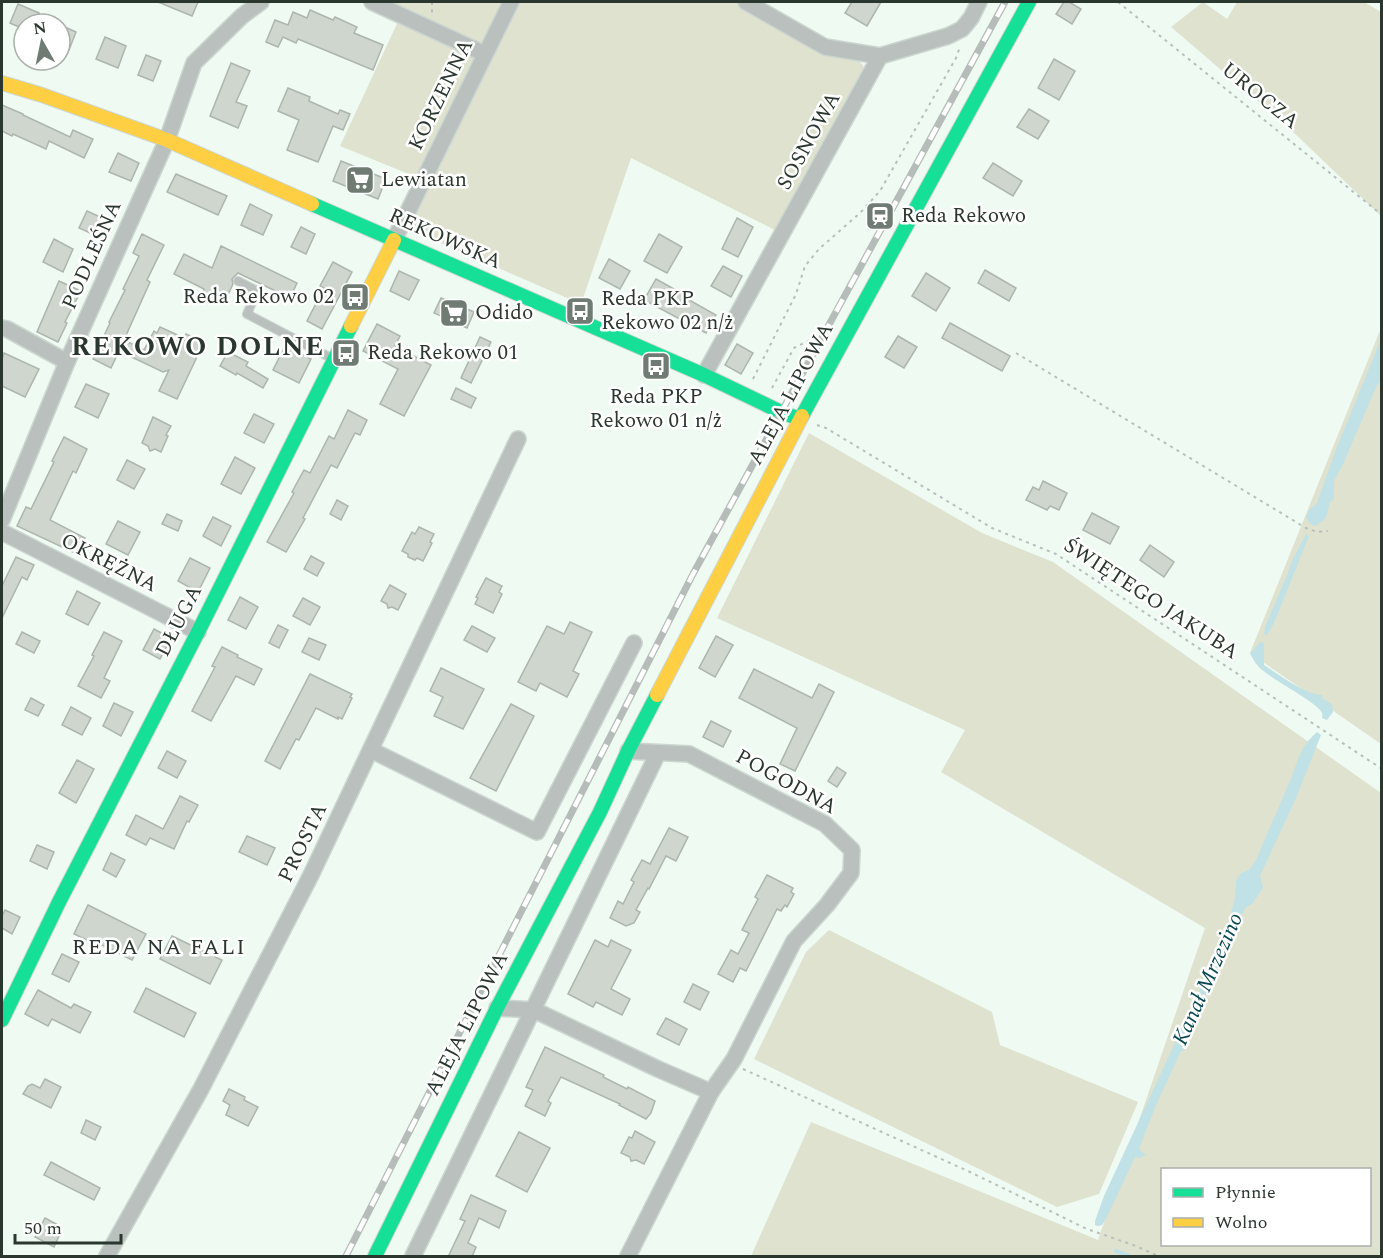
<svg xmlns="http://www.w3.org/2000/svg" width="1383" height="1258" font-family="Spectral,serif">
  <rect width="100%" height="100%" fill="#eefaf2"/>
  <g fill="#dfe2ce" fill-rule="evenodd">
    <polygon points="380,2 502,2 416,177 340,146 403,11"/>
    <polygon points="520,2 736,2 825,51 853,55 863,65 865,76 777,231 631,158 581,304 406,228"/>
    <polygon points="1203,2 1227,19 1237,2 1364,2 1381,12 1381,216 1289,128 1171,27"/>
    <polygon points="1381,328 1381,744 1250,653"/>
    <path d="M809 433 982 533 1053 562 1381 793V1256H751L811 1122 1098 1240 1205 928 941 772 965 730 717 618ZM1162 1170H1370V1244H1162Z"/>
    <polygon points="829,930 992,1012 1000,1045 1138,1102 1099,1194 1057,1207 754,1059 806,952"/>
  </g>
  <g fill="#c0e1e5">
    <path d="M1381 339V380L1377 385 1343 464 1334 481V499L1330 502C1325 518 1330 517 1315 526L1309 523 1306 517 1309 510 1317 503 1335 452Z"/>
    <polygon points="1306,534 1309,536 1274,623 1267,635 1264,634 1265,627 1288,573 1291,563"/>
    <path d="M1260 642 1264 643V665C1278 674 1306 695 1322 695L1323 699 1332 704 1333 712 1327 720 1322 718C1322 716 1323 714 1322 713 1319 703 1268 678 1258 666 1255 663 1253 658 1250 654Z"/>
    <path d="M1317 732 1321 735 1296 798 1260 876 1263 888 1252 904 1245 908 1227 951 1212 981 1186 1042V1049L1181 1051 1157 1103 1140 1146V1150L1146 1155 1140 1158 1135 1157 1107 1217 1102 1225 1098 1226 1095 1225V1221L1104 1196 1225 935 1235 898 1236 881 1240 874 1250 869 1256 860C1267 834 1279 807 1290 781 1299 760 1298 749 1317 732Z"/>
  </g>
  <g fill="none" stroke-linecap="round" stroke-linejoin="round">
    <polyline stroke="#c0e1e5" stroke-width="4.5" points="1116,1251 1129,1256"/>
  </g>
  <g fill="#ced6cd" stroke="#adb5ac" stroke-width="1.5">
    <polygon points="158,2 198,2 192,16"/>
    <polygon points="852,2 881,2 867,26 845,13"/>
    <polygon points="1064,2 1069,2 1081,9 1072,24 1056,14"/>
    <polygon points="18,4 39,13 34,24 24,24 24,29 10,23"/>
    <polygon points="310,10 333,20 335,17 357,27 354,33 383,45 373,70 298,39 296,43 283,37 278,47 266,42 275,20 288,25 293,12 307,18"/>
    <polygon points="60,25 76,32 69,50 60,46"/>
    <polygon points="105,37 126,46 118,68 96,59"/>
    <polygon points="146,55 161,61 153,81 138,75"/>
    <polygon points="1054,59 1075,71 1059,100 1038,88"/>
    <polygon points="231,63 250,71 236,102 247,106 238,128 210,116"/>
    <polygon points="288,88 310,97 309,101 338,114 340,110 350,114 343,130 333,126 318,162 287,150 299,120 278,111"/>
    <polygon points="2,105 23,114 23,115 70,137 73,130 93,139 84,158 49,141 46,149 13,134 12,136 2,131"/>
    <polygon points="1029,109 1049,121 1038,139 1017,127"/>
    <polygon points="118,153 139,163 131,181 109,172"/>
    <polygon points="341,161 386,179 378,199 333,181"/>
    <polygon points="993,163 1022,181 1013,196 983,178"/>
    <polygon points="176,174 227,196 218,215 167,192"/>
    <polygon points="250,204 272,215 263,235 241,225"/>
    <polygon points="87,211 109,221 101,238 79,228"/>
    <polygon points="737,218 753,227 738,257 722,249"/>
    <polygon points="301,227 315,234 306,254 291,247"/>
    <polygon points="142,234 164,245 147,280 150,282 124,340 144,350 154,331 157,333 160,327 184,338 186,334 204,342 177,399 159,391 169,370 163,372 119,351 111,368 93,359 110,323 109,322 125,290 123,289 139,256 133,253"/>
    <polygon points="659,234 682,247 667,273 644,261"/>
    <polygon points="54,239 73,249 63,272 43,262"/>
    <polygon points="221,246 297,283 290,298 238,273 232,279 233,284 224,303 203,293 204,289 174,274 184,254 212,268"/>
    <polygon points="609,259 630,271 620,289 599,278"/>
    <polygon points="333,262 352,272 322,329 307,321 324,288 320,286"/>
    <polygon points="723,266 742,276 731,297 711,286"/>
    <polygon points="985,270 1016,288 1009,301 978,283"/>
    <polygon points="399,271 419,280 409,300 390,291"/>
    <polygon points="926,273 950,288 936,311 912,296"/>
    <polygon points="656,279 683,294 682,296 716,315 706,333 644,300"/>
    <polygon points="59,281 81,291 65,322 67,323 58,342 37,332"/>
    <polygon points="441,298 474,312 467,328 434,313"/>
    <polygon points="950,323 1010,356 1002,371 942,338"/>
    <polygon points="377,324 400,336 395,346 431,365 404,416 380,404 398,369 363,351"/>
    <polygon points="898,336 917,347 904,368 885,357"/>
    <polygon points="480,337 491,342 471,383 461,378"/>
    <polygon points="737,344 753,353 741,374 725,365"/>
    <polygon points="285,346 311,359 299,383 273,370"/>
    <polygon points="228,352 248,362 246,366 268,379 263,388 237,373 236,375 220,366"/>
    <polygon points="4,353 39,369 25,397 2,386 2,359"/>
    <polygon points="86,384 109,394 98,418 75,407"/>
    <polygon points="456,388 476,398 471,408 451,399"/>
    <polygon points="348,410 367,420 360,435 355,433 337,468 331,465 303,518 305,519 286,552 267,542 294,493 292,492 304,470 310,473 329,436 334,439"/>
    <polygon points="254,414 274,424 264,443 244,433"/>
    <polygon points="153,417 171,426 166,435 168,436 161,452 155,449 150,451 148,446 142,443"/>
    <polygon points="64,437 87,449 76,473 73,471 50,520 85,538 77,554 17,526 26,507 31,509 54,462 52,461"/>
    <polygon points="235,457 255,468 241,494 221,484"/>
    <polygon points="127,460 145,469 134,489 117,480"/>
    <polygon points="1043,481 1067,493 1059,510 1050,506 1047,510 1026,500 1033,487 1039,490"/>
    <polygon points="337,500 348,506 341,520 330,514"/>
    <polygon points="1092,513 1119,527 1110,544 1083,530"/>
    <polygon points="167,514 182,521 178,531 162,524"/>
    <polygon points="213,517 231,526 221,546 203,536"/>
    <polygon points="118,521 140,532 128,555 106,544"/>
    <polygon points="419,527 434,534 430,542 432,543 423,561 417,558 415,560 408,557 408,554 402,551 412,532 415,534"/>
    <polygon points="1150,545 1174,562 1164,577 1140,560"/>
    <polygon points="311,556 324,563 317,576 304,569"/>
    <polygon points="16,557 34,565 27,580 22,577 2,618 2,586"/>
    <polygon points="190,558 210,568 198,592 178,581"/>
    <polygon points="486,578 502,586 499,592 502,594 493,613 475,604 478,598 476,597"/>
    <polygon points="390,585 406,594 398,610 392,607 388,608 387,604 381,601"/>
    <polygon points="77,591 100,603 88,625 66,614"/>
    <polygon points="240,597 258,607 246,629 228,620"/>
    <polygon points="303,598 320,607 310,625 293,616"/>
    <polygon points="570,622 592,632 573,671 579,674 567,697 540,683 536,691 518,682 547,626 564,634"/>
    <polygon points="278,625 288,630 279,648 269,643"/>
    <polygon points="472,626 495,638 487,652 464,640"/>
    <polygon points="154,629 171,638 160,659 143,650"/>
    <polygon points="22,632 40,641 34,653 16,644"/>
    <polygon points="104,632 122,641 104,678 110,681 101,698 78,686 94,656 92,655"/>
    <polygon points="716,636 733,645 715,677 699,668"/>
    <polygon points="309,638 326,645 319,660 302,652"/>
    <polygon points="222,647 238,655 237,657 262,669 254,685 236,676 211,721 192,711 215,667 212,666"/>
    <polygon points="441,668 484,689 463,729 434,716 443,697 430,691"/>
    <polygon points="754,669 812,698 819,684 834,692 795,771 780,764 797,728 739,698"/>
    <polygon points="310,674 352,694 350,697 352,698 342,719 338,717 338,719 316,708 299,740 296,739 280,769 265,761"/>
    <polygon points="31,698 44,705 38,716 25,710"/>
    <polygon points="114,703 133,712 121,736 103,726"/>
    <polygon points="511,704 534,716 496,791 470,778"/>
    <polygon points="71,707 91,718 82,735 62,725"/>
    <polygon points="711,721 731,731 723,747 703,737"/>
    <polygon points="167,751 186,761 177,778 158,768"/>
    <polygon points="77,760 94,769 76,803 59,793"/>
    <polygon points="837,767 846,773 837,787 828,781"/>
    <polygon points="180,796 198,805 189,822 187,821 174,849 150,838 146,845 126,835 136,815 163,829"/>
    <polygon points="669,828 688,837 676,861 666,856 649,889 648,888 636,910 640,912 634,923 626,926 610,918 618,901 623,904 634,882 631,880 642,860 650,864"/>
    <polygon points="247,836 275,848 267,865 239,852"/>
    <polygon points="37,845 54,852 47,869 30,861"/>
    <polygon points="111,853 125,860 116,877 103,870"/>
    <polygon points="767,875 793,888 791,892 794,894 787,907 785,905 781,911 777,909 746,971 740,968 733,982 718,974 731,950 738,954 749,933 742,930 758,899 755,897"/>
    <polygon points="88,905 146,934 132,960 96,942 95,944 74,934"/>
    <polygon points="5,910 20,917 12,934 2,928 2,916"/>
    <polygon points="172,936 222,960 210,984 160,959"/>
    <polygon points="595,940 608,947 611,940 631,950 611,989 630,999 622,1015 596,1002 593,1007 568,994"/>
    <polygon points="62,954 79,962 69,982 52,974"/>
    <polygon points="693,984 709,992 700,1010 684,1002"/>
    <polygon points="146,988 196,1013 184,1037 134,1012"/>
    <polygon points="38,990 71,1008 74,1004 91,1012 80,1033 52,1019 48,1026 25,1014"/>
    <polygon points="666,1018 687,1029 679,1045 657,1034"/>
    <polygon points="545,1047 604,1075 603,1077 627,1089 628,1087 655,1101 651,1113 646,1119 619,1105 620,1104 561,1077 548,1101 551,1103 545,1116 525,1106 533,1090 526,1087"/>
    <polygon points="45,1079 61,1087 51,1108 23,1094 28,1086 32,1084 40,1088"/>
    <polygon points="229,1089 245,1097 244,1100 258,1107 248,1126 226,1115 230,1105 223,1101"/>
    <polygon points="86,1120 101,1127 95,1140 81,1133"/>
    <polygon points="635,1131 655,1142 644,1164 636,1160 631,1161 630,1157 621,1153 629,1137 632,1138"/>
    <polygon points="519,1132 550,1148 527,1192 496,1176"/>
    <polygon points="51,1162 100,1188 94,1200 44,1175"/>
    <polygon points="471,1195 506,1211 499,1228 479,1218 468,1243 476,1247 472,1257 448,1257 465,1221 460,1219"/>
    <polygon points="45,1218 60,1226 57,1233 60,1234 54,1247 35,1237"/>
  </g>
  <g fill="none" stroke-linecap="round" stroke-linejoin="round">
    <g stroke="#ccd6d0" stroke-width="10">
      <polyline id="lane" points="238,281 257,291 247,314 333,359"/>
    </g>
    <g stroke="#ccd6d0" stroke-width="18">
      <g id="street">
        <polyline points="372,2 485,54"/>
        <polyline points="746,2 825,47 880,56 948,36 962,29 971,18 979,2"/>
        <polyline points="394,240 511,2"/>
        <polyline points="2,328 7,329 67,362"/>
        <polyline points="704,375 880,56"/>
        <polyline points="2,520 67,362 167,140 194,63 242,16 261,2"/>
        <polyline points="2,532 198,632"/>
        <polyline points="371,750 537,832 634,643"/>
        <polyline points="497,1008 534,1010 658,1069 711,1092 734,1059 794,941 827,905 851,873 852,850 825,824 689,754 628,751"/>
        <polyline points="107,1256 201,1089 311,875 518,439"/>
        <polyline points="413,1256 658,753"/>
        <polyline points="628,1256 711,1092"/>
      </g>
    </g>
    <g stroke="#ccd6d0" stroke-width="16">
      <g id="fast">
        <polyline points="312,204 704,375 781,412 800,419"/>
        <polyline points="802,416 1029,2"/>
        <polyline points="2,1020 59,902 198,632 351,326"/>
        <polyline points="375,1256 497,1008 600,812 628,751 657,695"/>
      </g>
    </g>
    <g stroke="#ccd6d0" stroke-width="16">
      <g id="slow">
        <polyline points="2,83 42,95 167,140 312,204"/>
        <polyline points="351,326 394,240"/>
        <polyline points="657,695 802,416"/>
      </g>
    </g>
    <g stroke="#b8bfbc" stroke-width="2" stroke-dasharray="3 4.5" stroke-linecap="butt">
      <polyline points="432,2 432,14"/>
      <polyline points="1118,2 1382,215"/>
      <polyline points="1016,353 1306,528 1317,532 1328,531"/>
      <polyline points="753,379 796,294 805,266 819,249 860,213 880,191 956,58 960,47"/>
      <polyline points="772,388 794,348 810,340"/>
      <polyline points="817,425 826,428 992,528 1056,554 1382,769"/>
      <polyline points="743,1069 970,1172 1087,1229 1136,1246 1158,1256"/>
    </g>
    <use href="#lane" stroke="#b9c0be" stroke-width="8"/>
    <use href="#street" stroke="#b9c0be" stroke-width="15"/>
    <use href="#fast" stroke="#16e098" stroke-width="14"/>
    <use href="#slow" stroke="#ffcf43" stroke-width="14"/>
    <g stroke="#b5bcb9" stroke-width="7">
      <polyline id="rail" points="346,1256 693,574 1005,2"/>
    </g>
    <use href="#rail" stroke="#fff" stroke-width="4.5" stroke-dasharray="14" stroke-linecap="butt"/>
  </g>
  <defs>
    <g id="supermarket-square" transform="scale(1.5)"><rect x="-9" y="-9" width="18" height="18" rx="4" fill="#6f7b73" stroke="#fff"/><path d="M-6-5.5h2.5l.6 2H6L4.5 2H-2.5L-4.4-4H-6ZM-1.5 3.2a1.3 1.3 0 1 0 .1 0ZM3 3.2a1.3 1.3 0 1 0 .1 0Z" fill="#fff"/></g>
    <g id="station-square" transform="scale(1.5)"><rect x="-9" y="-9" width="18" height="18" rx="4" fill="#6f7b73" stroke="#fff"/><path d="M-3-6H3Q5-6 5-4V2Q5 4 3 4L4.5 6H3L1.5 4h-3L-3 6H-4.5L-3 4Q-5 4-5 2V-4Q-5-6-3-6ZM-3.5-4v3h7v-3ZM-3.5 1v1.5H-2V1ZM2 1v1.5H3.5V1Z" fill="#fff"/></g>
    <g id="bus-square" transform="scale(1.5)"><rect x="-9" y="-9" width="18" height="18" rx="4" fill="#6f7b73" stroke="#fff"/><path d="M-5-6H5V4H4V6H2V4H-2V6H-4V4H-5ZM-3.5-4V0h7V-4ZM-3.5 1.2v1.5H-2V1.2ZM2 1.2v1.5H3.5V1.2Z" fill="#fff"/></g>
  </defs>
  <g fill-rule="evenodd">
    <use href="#supermarket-square" x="360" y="180"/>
    <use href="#station-square" x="880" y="216"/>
    <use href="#bus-square" x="355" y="297"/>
    <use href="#bus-square" x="580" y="311"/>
    <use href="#supermarket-square" x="454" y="313"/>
    <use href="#bus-square" x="346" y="353"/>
    <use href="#bus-square" x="656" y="366"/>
  </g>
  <g text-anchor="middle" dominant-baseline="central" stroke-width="5" stroke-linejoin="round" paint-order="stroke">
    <g font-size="21" fill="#2a372f" stroke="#fff">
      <text transform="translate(441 95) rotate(-64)">KORZENNA</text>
      <text transform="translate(1260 96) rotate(39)">UROCZA</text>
      <text transform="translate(809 141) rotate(-61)">SOSNOWA</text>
      <text transform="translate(445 239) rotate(24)">REKOWSKA</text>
      <text transform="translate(92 255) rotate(-66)">PODLEŚNA</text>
      <text transform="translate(791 394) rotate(-62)">ALEJA LIPOWA</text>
      <text transform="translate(109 563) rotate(27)">OKRĘŻNA</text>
      <text transform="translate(1151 599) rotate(33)">ŚWIĘTEGO JAKUBA</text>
      <text transform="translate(179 621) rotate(-63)">DŁUGA</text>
      <text transform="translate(786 782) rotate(29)">POGODNA</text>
      <text transform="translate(303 843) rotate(-64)">PROSTA</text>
      <text transform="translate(467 1024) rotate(-63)">ALEJA LIPOWA</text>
    </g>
    <g font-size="21" fill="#2a372f" stroke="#fff" text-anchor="start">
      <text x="381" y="180">Lewiatan</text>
      <text x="901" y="216">Reda Rekowo</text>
      <text x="334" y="297" text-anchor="end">Reda Rekowo 02</text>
      <text x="601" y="299">Reda PKP<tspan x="601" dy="24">Rekowo 02 n/ż</tspan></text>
      <text x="475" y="313">Odido</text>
      <text x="367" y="353">Reda Rekowo 01</text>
      <text x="656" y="397" text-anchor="middle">Reda PKP<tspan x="656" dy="24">Rekowo 01 n/ż</tspan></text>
    </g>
    <g font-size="22" letter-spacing="1.5" fill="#2a372f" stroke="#fff">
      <text x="159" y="947">REDA NA FALI</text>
    </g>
    <g font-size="22" font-style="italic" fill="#094852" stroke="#fff">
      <text transform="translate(1208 979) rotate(-66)">Kanał Mrzezino</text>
    </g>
    <g font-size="27" font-weight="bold" letter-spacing="1.5" fill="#2a372f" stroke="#fff">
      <text x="198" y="347">REKOWO DOLNE</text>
    </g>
  </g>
  <rect width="1383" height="1258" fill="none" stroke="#2a372f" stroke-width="6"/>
  <rect x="1161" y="1168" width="210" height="78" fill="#ffffff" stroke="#aaafac" stroke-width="1.5"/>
  <rect x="1173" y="1188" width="30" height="9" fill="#16e098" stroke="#aaafac" stroke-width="1.5"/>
  <text x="1215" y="1198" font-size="18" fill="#2a372f">Płynnie</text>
  <rect x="1173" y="1218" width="30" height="9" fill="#ffcf43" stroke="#aaafac" stroke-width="1.5"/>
  <text x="1215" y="1228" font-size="18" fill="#2a372f">Wolno</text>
  <g transform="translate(42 42) rotate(351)"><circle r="28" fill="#ffffff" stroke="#aaafac" stroke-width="1.5"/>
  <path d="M0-4.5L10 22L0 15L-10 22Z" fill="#6f7b73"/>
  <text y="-9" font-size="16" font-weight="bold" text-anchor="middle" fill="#2a372f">N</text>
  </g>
  <path d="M15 1234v9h106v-9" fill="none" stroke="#2a372f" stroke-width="3"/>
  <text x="24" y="1234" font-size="18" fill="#2a372f" stroke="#ffffff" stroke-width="4.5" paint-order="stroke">50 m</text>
</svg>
